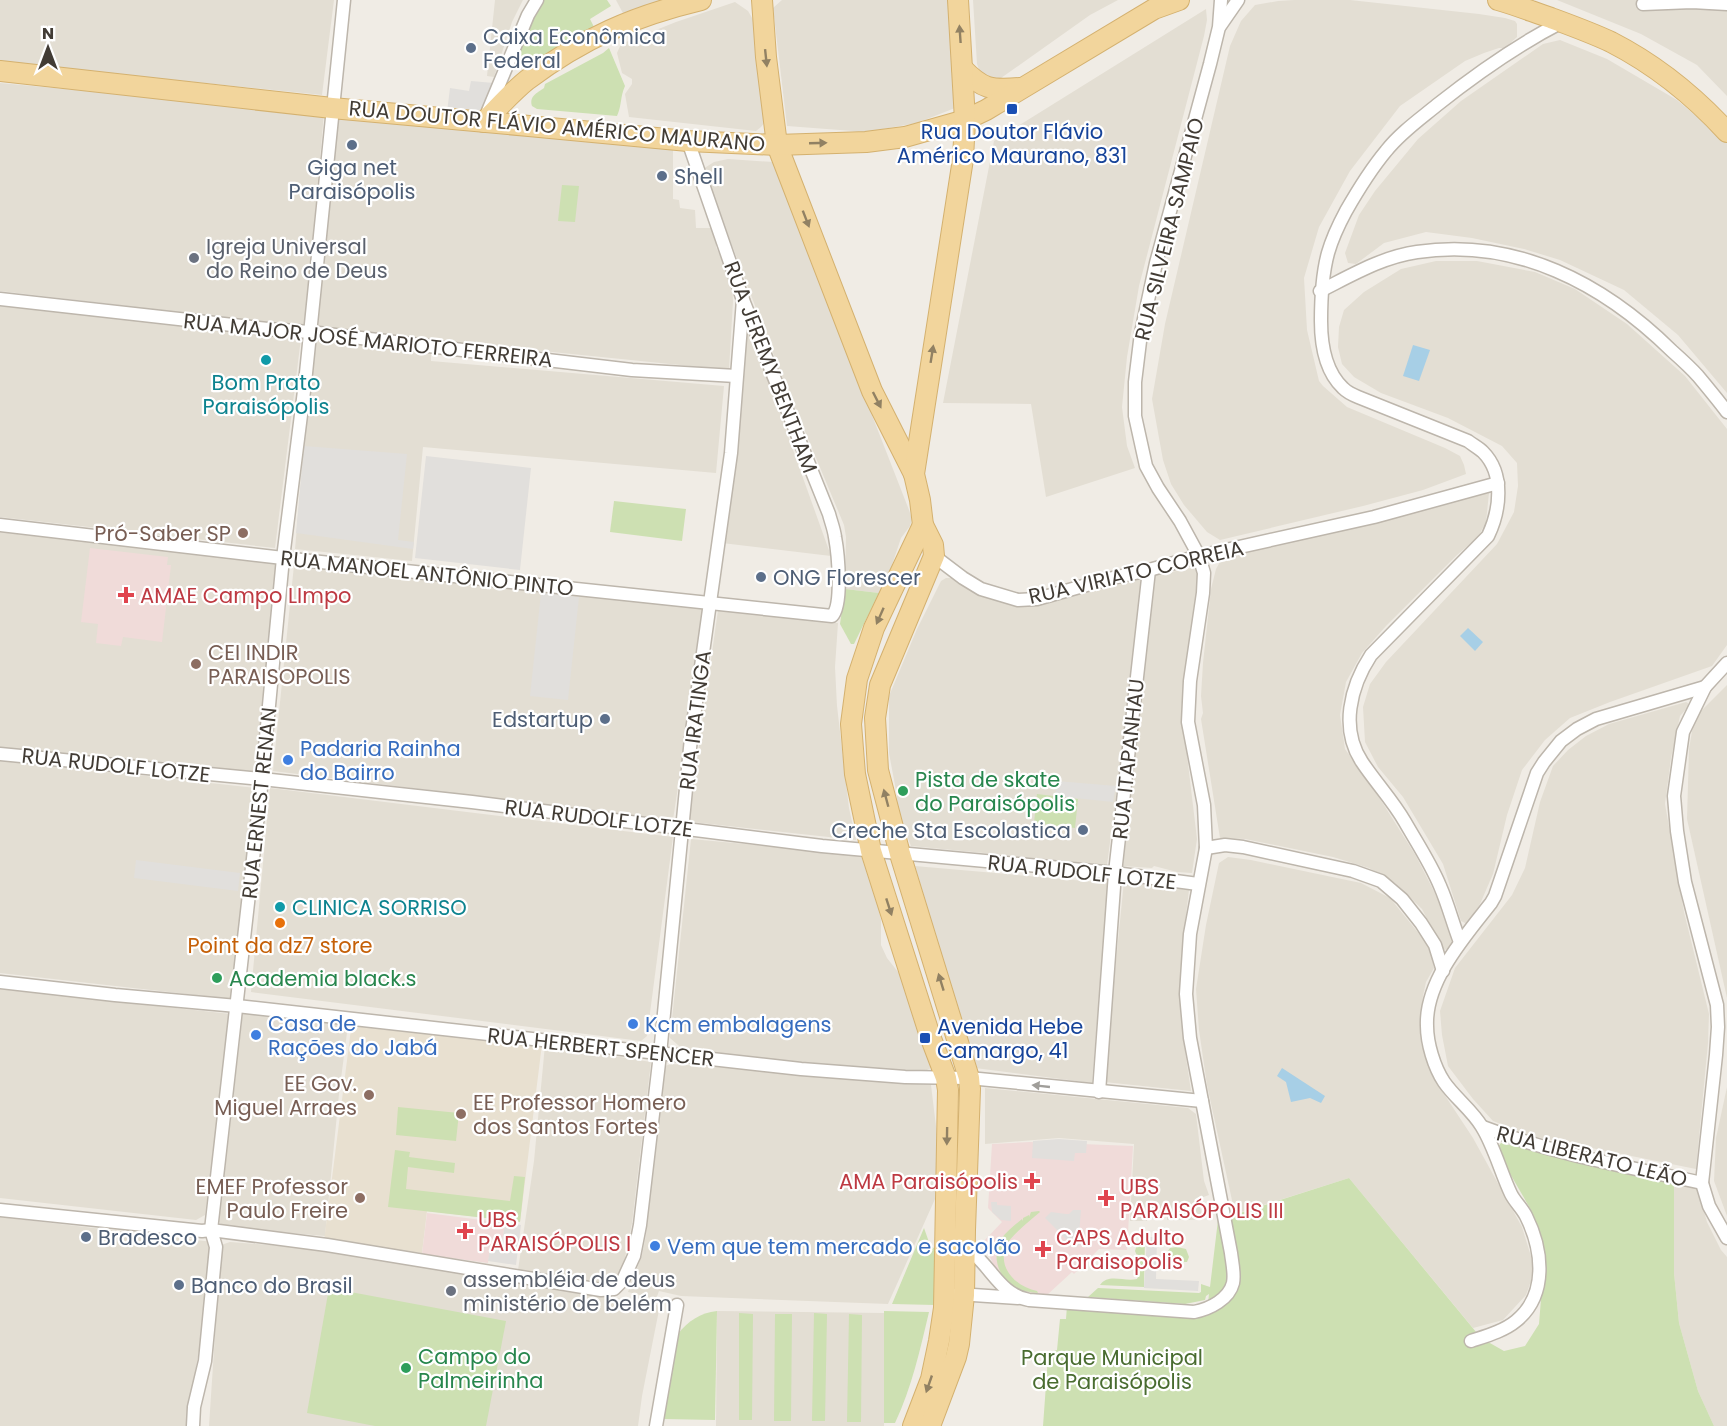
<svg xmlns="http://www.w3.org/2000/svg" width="1727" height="1426" font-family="Poppins,sans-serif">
  <rect width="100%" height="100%" fill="#f0ece5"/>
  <g fill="#e3ded3">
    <polygon points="0,0 334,0 322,95 0,62"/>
    <polygon points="495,0 523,0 512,22 494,77 487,76"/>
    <polygon points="616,0 684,0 625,17"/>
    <polygon points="782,0 951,0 960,106 917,123 866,132 787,126 773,8"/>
    <polygon points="973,0 1118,0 1090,15 1001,78 992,81 982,78 977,64"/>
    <polygon points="1294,0 1350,0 1479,14 1505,18 1515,21 1517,24 1517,37 1505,48 1499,48 1484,53 1465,61 1400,106 1350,171 1319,227 1304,278 1307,330 1319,381 1323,386 1347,407 1445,448 1460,456 1464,465 1466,474 1423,490 1363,506 1220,540 1207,532 1184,505 1171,484 1163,460 1152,399 1165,324 1230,46 1241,21 1255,5 1278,1"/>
    <polygon points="1557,0 1727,0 1727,96 1697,65 1641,34"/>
    <polygon points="735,2 748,11 758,28 765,122 761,127 756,131 629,117 625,94 632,84 632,79 622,73 617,53 621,44 676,22"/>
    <polygon points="1206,9 1207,20 1204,36 1139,286 1127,357 1122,407 1127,446 1135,468 1046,497 1031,404 943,403 994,141"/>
    <polygon points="1560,40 1607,59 1677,100 1727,142 1727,393 1678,335 1624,290 1560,260 1524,249 1472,238 1426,232 1384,243 1356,264 1348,263 1345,253 1359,215 1375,191 1418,139 1461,101 1543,44"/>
    <polygon points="0,83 324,113 305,327 0,291"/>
    <polygon points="337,113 673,148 673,199 679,200 680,208 695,210 696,228 712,228 716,234 716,247 728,272 732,283 733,301 729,370 316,328"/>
    <polygon points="728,159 773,162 909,510 912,519 910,526 901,538 888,577 879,593 845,589 846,537 844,525 781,374 703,169 714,162"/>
    <polygon points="1436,261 1477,261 1535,272 1575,289 1627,324 1685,376 1727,429 1727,645 1712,666 1610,702 1570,718 1545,740 1522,770 1507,815 1493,874 1480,904 1469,923 1465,923 1461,921 1443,864 1403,797 1378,767 1365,742 1363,707 1370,684 1386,662 1497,544 1514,512 1518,486 1517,463 1502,446 1448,418 1381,393 1354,377 1342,364 1338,347 1339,327 1344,310 1364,292 1401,269"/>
    <polygon points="0,305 301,338 275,548 0,517"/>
    <polygon points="745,316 831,556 722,543"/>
    <polygon points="314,337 431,352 431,361 724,386 716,473 423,447 412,561 295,549"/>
    <polygon points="1489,493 1486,522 1478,537 1457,555 1386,626 1362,653 1346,682 1340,715 1345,749 1377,794 1416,856 1447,917 1454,943 1450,949 1443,950 1422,909 1395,883 1369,868 1333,857 1245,839 1220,838 1201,719 1203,713 1201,696 1203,663 1211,589 1216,569 1221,560 1229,556"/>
    <polygon points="0,532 277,563 256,772 0,747"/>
    <polygon points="294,565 705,608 673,820 273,771"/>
    <polygon points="1196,567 1199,584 1193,611 1187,755 1197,839 1192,873 1177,872 1154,866 1152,868 1123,866 1152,576"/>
    <polygon points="1145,577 1107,865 911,846 895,806 897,796 889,753 889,696 917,629 941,581 946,578 952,578 990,597 1041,602"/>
    <polygon points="718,610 838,623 835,667 837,706 849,808 856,840 692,822 689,817"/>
    <polygon points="1727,685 1727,998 1687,819 1689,749 1693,725 1699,713"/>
    <polygon points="1686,702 1688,703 1688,707 1680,716 1671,758 1665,804 1684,912 1709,1014 1708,1043 1696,1169 1532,1136 1493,1121 1473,1099 1448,1066 1442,1035 1440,1011 1455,968 1512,895 1525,868 1540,802 1553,766 1568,750 1586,736 1609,724"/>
    <polygon points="0,760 256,788 231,999 0,973"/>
    <polygon points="270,788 673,837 647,1036 641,1041 251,992"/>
    <polygon points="691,839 856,854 862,858 878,906 881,920 881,945 887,958 902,977 932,1065 931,1068 925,1071 888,1071 687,1053 670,1038"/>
    <polygon points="1228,857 1251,860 1361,883 1390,898 1429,946 1434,968 1426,982 1423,996 1420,1016 1421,1043 1427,1059 1444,1094 1473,1138 1522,1227 1533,1263 1531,1281 1526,1295 1503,1320 1473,1328 1349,1178 1235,1214 1207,1085 1199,1030 1196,989 1206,925 1219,863"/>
    <polygon points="915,866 1108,883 1092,1083 975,1068"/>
    <polygon points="1124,881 1189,890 1182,947 1180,1004 1183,1038 1191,1091 1104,1082"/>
    <polygon points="0,989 231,1014 205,1215 196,1220 0,1198"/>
    <polygon points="243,1012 348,1025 339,1094 325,1236 224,1227 219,1222"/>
    <polygon points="545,1045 651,1062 632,1223 626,1253 624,1262 616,1277 606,1282 588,1283 518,1270 534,1161"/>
    <polygon points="671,1064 735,1068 801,1075 931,1085 938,1143 935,1199 888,1304 681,1296 659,1291 656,1299 628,1292 642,1255 646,1235 654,1158 653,1146 662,1067"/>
    <polygon points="1727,1087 1727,1216 1714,1181 1716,1138"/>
    <polygon points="985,1088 1188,1108 1196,1114 1204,1181 1209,1195 1198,1199 1203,1220 1167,1220 1167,1209 1165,1208 1148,1209 1147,1221 1130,1221 1134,1144 1059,1138 985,1144"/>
    <polygon points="1674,1183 1697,1187 1707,1222 1721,1250 1727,1257 1727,1426 1714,1426 1698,1391 1679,1323 1674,1273"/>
    <polygon points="0,1217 213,1242 204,1322 189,1407 189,1426 0,1426"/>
    <polygon points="230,1242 336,1250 657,1305 659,1310 642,1396 638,1426 209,1426 221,1245"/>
    <polygon points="717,1311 884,1313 884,1426 716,1426"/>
  </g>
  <polygon fill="#e8e0d0" points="352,1021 542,1044 520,1222 427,1211 422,1253 324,1241"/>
  <g fill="#f0dbd9">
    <polygon points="90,548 168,557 167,565 171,565 162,642 123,637 121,646 96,643 98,624 81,622"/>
    <polygon points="1030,1142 1133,1146 1127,1250 1099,1249 1074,1274 1072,1272 1047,1295 1031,1293 1014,1289 998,1274 983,1242 1002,1222 988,1208 992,1144"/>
    <polygon points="427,1213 505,1223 501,1250 490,1249 488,1263 422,1254"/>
  </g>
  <g fill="#cde0b2">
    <path d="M542 0H607L611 6 590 19 595 29 530 64C525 63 520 61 519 55 518 45 536 11 542 0Z"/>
    <path d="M609 48 625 86C620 97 622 105 617 116L537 109 532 106C529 96 537 93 544 88L545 84 603 53Z"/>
    <polygon points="562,185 579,186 575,222 558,221"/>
    <polygon points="614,501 686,509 682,541 610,532"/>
    <polygon points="845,589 879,593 854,644 851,644 840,624"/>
    <polygon points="1037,794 1078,799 1075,828 1034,823"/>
    <polygon points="398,1107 459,1113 456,1141 396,1135"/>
    <polygon points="1501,1143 1674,1183 1674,1273 1679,1323 1698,1391 1714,1426 1043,1426 1048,1357 1050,1352 1057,1350 1060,1319 1066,1319 1067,1306 1207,1311 1209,1294 1206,1296 1205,1300 1185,1304 1088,1297 1098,1288 1199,1293 1201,1292 1201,1284 1210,1287 1218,1220 1349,1178 1481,1338 1504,1351 1525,1346 1539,1324 1543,1274 1531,1210 1498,1153 1497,1148"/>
    <polygon points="395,1150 410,1152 409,1157 455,1163 454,1173 408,1167 406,1189 510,1201 514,1176 525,1177 520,1222 388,1207"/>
    <path d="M1039 1211 1040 1212C1031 1220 1010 1236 1006 1246 997 1269 1017 1287 1037 1291L1038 1293C1029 1292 1018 1291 1011 1285 997 1275 992 1253 1001 1239 1007 1231 1015 1225 1022 1219L1023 1221V1218L1029 1215V1217L1031 1212Z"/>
    <polygon points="924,1228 930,1245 935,1249 935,1305 892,1304"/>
    <path d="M1145 1239 1144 1287 1100 1285C1108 1273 1124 1282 1137 1279L1142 1267 1135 1251 1137 1244Z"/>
    <polygon points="1177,1247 1186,1249 1189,1257 1187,1262 1181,1262 1180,1260 1175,1260 1173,1264 1170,1264 1165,1255 1170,1248"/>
    <polygon points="329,1288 506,1321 486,1426 375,1426 307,1413"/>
    <path d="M717 1311 715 1420 664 1419 678 1334C688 1321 700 1313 717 1311Z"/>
    <path d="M884 1311 929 1312C920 1350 912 1387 895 1423H884Z"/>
    <polygon points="739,1313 753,1314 752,1420 739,1420"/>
    <polygon points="814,1313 827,1314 825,1421 812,1421"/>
    <polygon points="775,1314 792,1314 791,1421 774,1421"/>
    <polygon points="849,1314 862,1315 861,1422 847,1422"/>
  </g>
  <g fill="#e1dfdc">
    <polygon points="471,81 494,83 486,100 484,100 483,109 476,111 464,110 463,114 447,112 450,88 469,91"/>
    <polygon points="304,446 407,454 398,540 414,542 413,549 296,533"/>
    <polygon points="426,456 531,468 520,570 415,558"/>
    <polygon points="541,593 579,597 568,700 530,696"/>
    <polygon points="1057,781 1116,786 1113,802 1055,796"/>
    <polygon points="136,860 240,873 238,891 134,878"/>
    <polygon points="1059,1139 1087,1141 1086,1153 1075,1153 1074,1161 1032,1158 1033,1141"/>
    <polygon points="991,1202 997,1202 997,1205 1011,1206 1011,1221 1001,1220 992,1212"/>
    <polygon points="1073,1210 1081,1210 1079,1235 1080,1244 1075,1248 1045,1218 1051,1212 1066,1214 1069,1214"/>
    <polygon points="505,1223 521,1225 516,1265 488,1261 490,1249 501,1250"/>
    <polygon points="1147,1237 1157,1237 1156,1279 1199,1281 1198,1291 1144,1288"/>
  </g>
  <g fill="#a7cfe6">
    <polygon points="1413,345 1430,350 1419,381 1403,376"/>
    <polygon points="1468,628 1483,642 1475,651 1460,636"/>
    <polygon points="1282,1068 1325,1096 1321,1103 1310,1098 1291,1102 1286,1082 1277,1076"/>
  </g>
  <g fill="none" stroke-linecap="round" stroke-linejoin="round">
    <g stroke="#bdb6ac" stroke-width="15">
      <g id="street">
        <polyline points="1643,4 1692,2 1727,4"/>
        <polyline points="1220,26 1238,0"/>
        <polyline points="488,111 528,15 537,0"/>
        <path d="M1320 291C1352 275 1382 257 1417 252 1516 237 1604 284 1672 351 1681 359 1690 367 1698 376 1708 388 1718 400 1727 412"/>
        <polyline points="0,299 268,329 310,332 632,370 736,376"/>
        <path d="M0 525 283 558 832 616C843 605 838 553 835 537 834 529 831 522 829 514L743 300 688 141"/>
        <polyline points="934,556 963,578 981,589 1018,600 1037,599 1108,579 1149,570 1199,556 1374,517 1498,483"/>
        <polyline points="1727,663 1705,687 1683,732 1674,796 1677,831 1685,882 1717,1005 1718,1027 1716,1055 1702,1183 1709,1206 1727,1238"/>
        <polyline points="0,754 262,779 472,802 822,846 1115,873 1198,884"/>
        <polyline points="1206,848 1225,845 1243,847 1353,871 1381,881 1402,899 1421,923 1435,945 1443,971"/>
        <path d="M1460 942C1453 924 1448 904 1440 886 1431 864 1417 843 1405 822 1393 801 1376 783 1362 762 1340 729 1350 687 1371 655L1488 536C1500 511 1505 474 1483 452 1479 448 1473 445 1468 441L1358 397C1353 395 1347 392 1343 388 1325 371 1321 344 1321 321 1321 297 1322 275 1328 253 1332 239 1339 224 1346 211 1358 190 1371 169 1386 151 1400 133 1420 119 1437 105 1476 74 1517 45 1562 22"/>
        <polyline points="0,982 115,995 237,1006 801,1069 905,1077 969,1078 1202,1101"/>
        <polyline points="1099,1092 1115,873 1149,570"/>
        <path d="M1483 1127C1553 1154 1629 1167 1702 1183"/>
        <polyline points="0,1210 202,1231 211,1230 327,1245 601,1290 614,1289 623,1280 634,1256 640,1225 660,1054 691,738 731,453 743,300"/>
        <path d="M960 1255 977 1257C994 1273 1003 1295 1029 1300L1194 1312C1210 1309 1229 1299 1233 1283 1235 1274 1232 1262 1231 1253L1190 1038 1186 994 1190 934 1206 848 1204 805 1188 722 1190 681 1203 593 1204 573 1199 556 1180 521 1158 488 1146 466 1135 416V382L1141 333 1156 263 1210 64 1219 27 1221 0"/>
        <polyline points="958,1294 1018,1298"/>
        <path d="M1471 1341C1486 1336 1504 1331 1516 1321 1548 1295 1543 1250 1526 1216 1522 1208 1515 1202 1511 1194 1501 1173 1494 1146 1482 1127 1472 1110 1455 1098 1444 1082 1434 1067 1427 1043 1427 1026 1425 981 1465 936 1491 903L1495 896 1537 773 1544 762 1561 741 1577 729 1596 719 1705 687"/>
        <polyline points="193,1426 194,1407 205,1361 216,1247 211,1230 262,779 283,558 305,383 344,0"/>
        <polyline points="656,1426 677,1305"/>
      </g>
    </g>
    <g stroke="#d4b16f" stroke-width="22">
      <g id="primary">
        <polyline points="762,0 766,57 777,145 872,391 914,474"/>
        <path d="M1498 0C1516 5 1533 12 1551 18 1570 25 1592 33 1611 42 1654 64 1694 96 1727 132"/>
        <path d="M962 68C983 90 991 90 1020 88"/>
        <polyline points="0,71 332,108 529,126 688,141 777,145 866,142 905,137 965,120 986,110 1154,9 1179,0"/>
        <path d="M484 122C498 108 512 92 527 80 583 38 634 16 701 0"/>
        <polyline points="913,1426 931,1379 939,1341 944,1308 948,1090 946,1078 930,1036 871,851 855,774 851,724 857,679 874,628 923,525"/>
        <polyline points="930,1426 956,1357 959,1344 964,1295 965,1230 970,1089 969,1078 900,854 878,770 875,718 880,685 934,556 933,545 923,525 920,500 914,474 963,159 965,120 958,0"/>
      </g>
    </g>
    <use href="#street" stroke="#fff" stroke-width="12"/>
    <use href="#primary" stroke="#f2d59c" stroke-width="20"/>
  </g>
  <defs><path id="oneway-solid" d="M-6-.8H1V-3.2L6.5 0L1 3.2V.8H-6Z" transform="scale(1.5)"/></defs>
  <g fill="#918163">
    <use href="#oneway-solid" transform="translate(960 34) rotate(-94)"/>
    <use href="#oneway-solid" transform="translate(766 58) rotate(84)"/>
    <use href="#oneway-solid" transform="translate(818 143) rotate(-2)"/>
    <use href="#oneway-solid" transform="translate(806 219) rotate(69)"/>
    <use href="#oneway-solid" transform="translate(932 354) rotate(-81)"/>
    <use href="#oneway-solid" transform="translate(877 400) rotate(63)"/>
    <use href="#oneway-solid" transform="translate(880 616) rotate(114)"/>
    <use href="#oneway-solid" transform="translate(886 798) rotate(-105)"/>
    <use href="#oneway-solid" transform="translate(889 907) rotate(72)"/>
    <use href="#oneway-solid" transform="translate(941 982) rotate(-107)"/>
    <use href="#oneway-solid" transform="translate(947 1136) rotate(91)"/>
    <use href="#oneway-solid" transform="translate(929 1384) rotate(109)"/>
  </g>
  <use fill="#a09e9a" href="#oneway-solid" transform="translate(1041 1086) rotate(-174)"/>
  <g fill="#5c6f8a" stroke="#fff" stroke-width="2">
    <circle cx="471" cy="48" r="6"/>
    <circle cx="352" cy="145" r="6"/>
    <circle cx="662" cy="176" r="6"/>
    <circle cx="761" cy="577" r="6"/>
    <circle cx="605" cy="719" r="6"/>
    <circle cx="1083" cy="830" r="6"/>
    <circle cx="86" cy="1237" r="6"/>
    <circle cx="179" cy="1285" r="6"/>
  </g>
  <g fill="#1a4fb4" stroke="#fff" stroke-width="2">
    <rect x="1006" y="103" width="12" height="12" rx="3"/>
    <rect x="919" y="1032" width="12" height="12" rx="3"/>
  </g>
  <g fill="#6b7280" stroke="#fff" stroke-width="2">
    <circle cx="194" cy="258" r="6"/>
    <circle cx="451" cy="1291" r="6"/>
  </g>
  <g fill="#0f9aa8" stroke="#fff" stroke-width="2">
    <circle cx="266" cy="360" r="6"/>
    <circle cx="280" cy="907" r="6"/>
  </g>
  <g fill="#8d6e63" stroke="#fff" stroke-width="2">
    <circle cx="243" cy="533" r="6"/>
    <circle cx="196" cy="664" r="6"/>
    <circle cx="369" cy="1095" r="6"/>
    <circle cx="461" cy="1114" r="6"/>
    <circle cx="360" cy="1198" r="6"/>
  </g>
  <g fill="#e0444e" stroke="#fff" stroke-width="2">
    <path d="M123 586h6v6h6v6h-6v6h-6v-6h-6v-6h6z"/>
    <path d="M1029 1172h6v6h6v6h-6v6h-6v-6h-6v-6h6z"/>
    <path d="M1103 1189h6v6h6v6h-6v6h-6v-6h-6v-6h6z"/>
    <path d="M462 1222h6v6h6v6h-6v6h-6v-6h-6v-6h6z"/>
    <path d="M1040 1240h6v6h6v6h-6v6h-6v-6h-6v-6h6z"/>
  </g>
  <g fill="#3f7fe0" stroke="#fff" stroke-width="2">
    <circle cx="288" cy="760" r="6"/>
    <circle cx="633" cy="1024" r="6"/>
    <circle cx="256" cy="1035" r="6"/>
    <circle cx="655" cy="1246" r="6"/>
  </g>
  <g fill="#2e9e5b" stroke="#fff" stroke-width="2">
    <circle cx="903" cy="791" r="6"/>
    <circle cx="217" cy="978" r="6"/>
    <circle cx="406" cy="1368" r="6"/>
  </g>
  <circle fill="#e8710a" stroke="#fff" stroke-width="2" cx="280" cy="923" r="6"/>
  <g text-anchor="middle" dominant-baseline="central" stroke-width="4.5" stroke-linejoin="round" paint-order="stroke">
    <g font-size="21" fill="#4e5e75" stroke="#fff" text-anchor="start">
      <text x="483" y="36">Caixa Econômica<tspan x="483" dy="24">Federal</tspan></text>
      <text x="352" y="167" text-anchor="middle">Giga net<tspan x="352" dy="24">Paraisópolis</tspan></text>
      <text x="674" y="176">Shell</text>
      <text x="773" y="577">ONG Florescer</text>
      <text x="593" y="719" text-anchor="end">Edstartup</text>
      <text x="1071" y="830" text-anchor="end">Creche Sta Escolastica</text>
      <text x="98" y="1237">Bradesco</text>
      <text x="191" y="1285">Banco do Brasil</text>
    </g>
    <g font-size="21" fill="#423c35" stroke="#fff">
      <text transform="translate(557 126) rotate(5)">RUA DOUTOR FLÁVIO AMÉRICO MAURANO</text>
      <text transform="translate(1169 229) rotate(-76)">RUA SILVEIRA SAMPAIO</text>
      <text transform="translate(368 340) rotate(6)">RUA MAJOR JOSÉ MARIOTO FERREIRA</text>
      <text transform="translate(771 367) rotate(69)">RUA JEREMY BENTHAM</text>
      <text transform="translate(1136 572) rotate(-13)">RUA VIRIATO CORREIA</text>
      <text transform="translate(427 573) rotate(6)">RUA MANOEL ANTÔNIO PINTO</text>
      <text transform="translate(695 720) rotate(-83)">RUA IRATINGA</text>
      <text transform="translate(1128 759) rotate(-84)">RUA ITAPANHAU</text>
      <text transform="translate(116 765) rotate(6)">RUA RUDOLF LOTZE</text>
      <text transform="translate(259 803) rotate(-84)">RUA ERNEST RENAN</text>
      <text transform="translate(599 818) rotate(7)">RUA RUDOLF LOTZE</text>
      <text transform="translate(1082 872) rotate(6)">RUA RUDOLF LOTZE</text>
      <text transform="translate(601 1047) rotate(6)">RUA HERBERT SPENCER</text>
      <text transform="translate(1592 1156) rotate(14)">RUA LIBERATO LEÃO</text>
    </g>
    <g font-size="21" fill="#164399" stroke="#fff">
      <text x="1012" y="131">Rua Doutor Flávio<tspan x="1012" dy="24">Américo Maurano, 831</tspan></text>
      <text x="937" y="1026" text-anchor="start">Avenida Hebe<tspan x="937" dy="24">Camargo, 41</tspan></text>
    </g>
    <g font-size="21" fill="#5b616d" stroke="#fff" text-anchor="start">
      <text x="206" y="246">Igreja Universal<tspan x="206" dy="24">do Reino de Deus</tspan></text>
      <text x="463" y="1279">assembléia de deus<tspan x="463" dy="24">ministério de belém</tspan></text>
    </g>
    <g font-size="21" fill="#0d838f" stroke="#fff">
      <text x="266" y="382">Bom Prato<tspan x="266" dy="24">Paraisópolis</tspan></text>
      <text x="292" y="907" text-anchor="start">CLINICA SORRISO</text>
    </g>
    <g font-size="21" fill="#785e54" stroke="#fff" text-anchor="end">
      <text x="231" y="533">Pró-Saber SP</text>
      <text x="208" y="652" text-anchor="start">CEI INDIR<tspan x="208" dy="24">PARAISOPOLIS</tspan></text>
      <text x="357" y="1083">EE Gov.<tspan x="357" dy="24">Miguel Arraes</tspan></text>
      <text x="473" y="1102" text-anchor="start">EE Professor Homero<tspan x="473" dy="24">dos Santos Fortes</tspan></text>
      <text x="348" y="1186">EMEF Professor<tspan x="348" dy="24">Paulo Freire</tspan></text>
    </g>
    <g font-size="21" fill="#be3a42" stroke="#fff" text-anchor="start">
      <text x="140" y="595">AMAE Campo LImpo</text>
      <text x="1018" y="1181" text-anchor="end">AMA Paraisópolis</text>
      <text x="1120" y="1186">UBS<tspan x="1120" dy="24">PARAISÓPOLIS III</tspan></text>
      <text x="478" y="1219">UBS<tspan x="478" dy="24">PARAISÓPOLIS I</tspan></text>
      <text x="1056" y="1237">CAPS Adulto<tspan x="1056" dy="24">Paraisopolis</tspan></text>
    </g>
    <g font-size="21" fill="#366cbe" stroke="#fff" text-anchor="start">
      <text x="300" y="748">Padaria Rainha<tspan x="300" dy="24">do Bairro</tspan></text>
      <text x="268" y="1023">Casa de<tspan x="268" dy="24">Rações do Jabá</tspan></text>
      <text x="645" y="1024">Kcm embalagens</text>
      <text x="667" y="1246">Vem que tem mercado e sacolão</text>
    </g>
    <g font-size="21" fill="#27864d" stroke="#fff" text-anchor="start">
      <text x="915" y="779">Pista de skate<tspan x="915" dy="24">do Paraisópolis</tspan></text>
      <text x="229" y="978">Academia black.s</text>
      <text x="418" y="1356">Campo do<tspan x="418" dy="24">Palmeirinha</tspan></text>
    </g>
    <g font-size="21" fill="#c56008" stroke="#fff">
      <text x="280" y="945">Point da dz7 store</text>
    </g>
    <g font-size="21" fill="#496c30" stroke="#fff">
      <text x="1112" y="1357">Parque Municipal<tspan x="1112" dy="24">de Paraisópolis</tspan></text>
    </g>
  </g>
  <g transform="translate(48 48)" stroke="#ffffff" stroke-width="4.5" paint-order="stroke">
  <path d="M0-4.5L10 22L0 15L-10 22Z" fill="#423c35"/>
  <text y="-9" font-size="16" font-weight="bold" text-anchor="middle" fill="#423c35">N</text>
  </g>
</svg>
